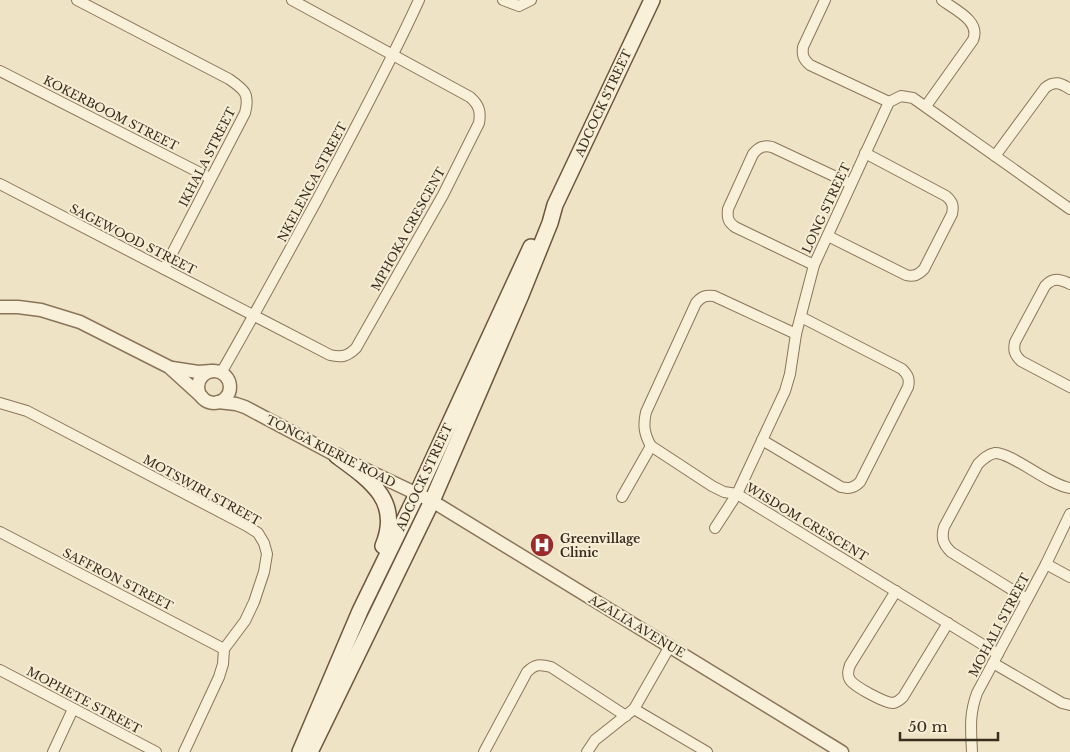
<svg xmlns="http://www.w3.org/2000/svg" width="1070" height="752" font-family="'Libre Baskerville',serif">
  <rect width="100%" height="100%" fill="#efe3c5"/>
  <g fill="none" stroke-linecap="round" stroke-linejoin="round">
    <g stroke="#8a755b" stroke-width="12">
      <g id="minor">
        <path d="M77 0 229 79C245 90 250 94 245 113L164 269"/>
        <polyline points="503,0 519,6 531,0"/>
        <path d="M825 0 803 47C802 55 803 59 810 65L889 102"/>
        <polyline points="0,71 210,178"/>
        <path d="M926 106 973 40C981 21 955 10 942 0"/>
        <path d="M995 156 1045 88C1054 80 1061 83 1070 89"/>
        <path d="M0 184 330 355C342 358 348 356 356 348L443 195 479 123C481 111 479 105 470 97L292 0"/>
        <path d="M828 236 906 275C914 277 918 275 924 269L952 214C954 205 952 201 946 196L865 153"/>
        <path d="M814 265 735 227C728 222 727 218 728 209L753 154C759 147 763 145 772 147L851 184"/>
        <path d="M1070 284C1060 279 1053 277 1045 286L1015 342C1013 351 1015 355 1021 361L1070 387"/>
        <path d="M796 334 714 296C706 295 702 296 696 303L646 412C643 425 644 434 651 446L712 486 724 492 737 494 998 654"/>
        <path d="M221 373C254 316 285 258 317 200 352 134 388 68 419 0"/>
        <polyline points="0,403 27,411 247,526 258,533 264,543 267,554 264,572 254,602 245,621 224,649 223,664 219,677 184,752"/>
        <path d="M762 440 841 487C849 489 854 488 860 482L908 387C910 379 908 375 902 369L801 317"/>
        <polyline points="622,497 651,446"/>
        <polyline points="715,528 737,494 785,391 790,374 796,334 814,265 889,102 901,96 913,98 1070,209"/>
        <polyline points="0,532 224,649"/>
        <polyline points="1046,564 1070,577"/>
        <path d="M896 591 850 665C848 671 847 675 850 680 855 687 885 703 893 703 898 702 900 700 903 697L948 623"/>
        <path d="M1027 599 951 552C943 544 941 538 944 527L978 464C983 459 988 454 995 453 1013 453 1048 485 1070 488"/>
        <polyline points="993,663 1062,703 1070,705"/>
        <polyline points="0,670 156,752"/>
        <polyline points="634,709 707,752"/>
        <polyline points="53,752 73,709"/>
        <path d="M484 752 527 672C535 664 540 664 551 667L626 716"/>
        <polyline points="587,752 595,740 634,709 670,646"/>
        <path d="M972 752C971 729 969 715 977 693L1046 564 1070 514"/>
      </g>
    </g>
    <g stroke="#8a755b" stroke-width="15">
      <g id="tertiary">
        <polyline points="0,307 18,307 41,310 80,322 169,367 202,397"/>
        <polyline points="172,368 198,372 212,371"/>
        <circle cx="214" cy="387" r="16"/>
        <polyline points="218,402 236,404 245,407 337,456 432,501 842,752"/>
      </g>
    </g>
    <g stroke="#6c563e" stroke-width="18">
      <g id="secondary">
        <path d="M337 456C370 480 402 501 383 546"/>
        <polyline points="300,752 360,611 417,494 531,247"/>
        <polyline points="310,752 432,501 521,295 550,223 555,205 652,0"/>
      </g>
    </g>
    <use href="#minor" stroke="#f9f0d9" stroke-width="10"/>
    <use href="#tertiary" stroke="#f9f0d9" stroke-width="12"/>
    <use href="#secondary" stroke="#f9f0d9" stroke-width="15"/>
  </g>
  <defs>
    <g id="hospital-disc" transform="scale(1.25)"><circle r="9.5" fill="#9a2b2a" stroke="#f6edd5"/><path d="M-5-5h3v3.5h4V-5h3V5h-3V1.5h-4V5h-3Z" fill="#fff"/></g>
  </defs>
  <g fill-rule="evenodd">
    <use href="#hospital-disc" x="542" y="545"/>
  </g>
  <g text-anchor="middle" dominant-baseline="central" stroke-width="4" stroke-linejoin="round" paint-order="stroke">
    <g font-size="12" fill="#3a2d1f" stroke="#f6edd5">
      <text transform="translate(603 103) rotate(-65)">ADCOCK STREET</text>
      <text transform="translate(111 113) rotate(27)">KOKERBOOM STREET</text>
      <text transform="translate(207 157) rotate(-63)">IKHALA STREET</text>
      <text transform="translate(312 182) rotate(-62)">NKELENGA STREET</text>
      <text transform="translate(826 208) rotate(-65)">LONG STREET</text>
      <text transform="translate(408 229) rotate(-61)">MPHOKA CRESCENT</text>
      <text transform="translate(133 239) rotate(27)">SAGEWOOD STREET</text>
      <text transform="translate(331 451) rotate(27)">TONGA KIERIE ROAD</text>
      <text transform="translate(424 477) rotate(-65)">ADCOCK STREET</text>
      <text transform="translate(202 490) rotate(29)">MOTSWIRI STREET</text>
      <text transform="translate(807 522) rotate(31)">WISDOM CRESCENT</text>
      <text transform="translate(118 579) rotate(27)">SAFFRON STREET</text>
      <text transform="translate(999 625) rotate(-62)">MOHALI STREET</text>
      <text transform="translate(637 626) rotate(31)">AZALIA AVENUE</text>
      <text transform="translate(84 700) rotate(28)">MOPHETE STREET</text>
    </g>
    <g font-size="12" font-weight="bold" fill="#3a2d1f" stroke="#f6edd5" text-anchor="start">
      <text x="560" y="538">Greenvillage<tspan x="560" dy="14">Clinic</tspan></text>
    </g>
  </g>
  <path d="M900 732v8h98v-8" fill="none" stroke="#3a2d1f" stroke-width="2.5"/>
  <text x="908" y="732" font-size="15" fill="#3a2d1f" stroke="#f6edd5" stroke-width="4" paint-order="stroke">50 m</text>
</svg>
